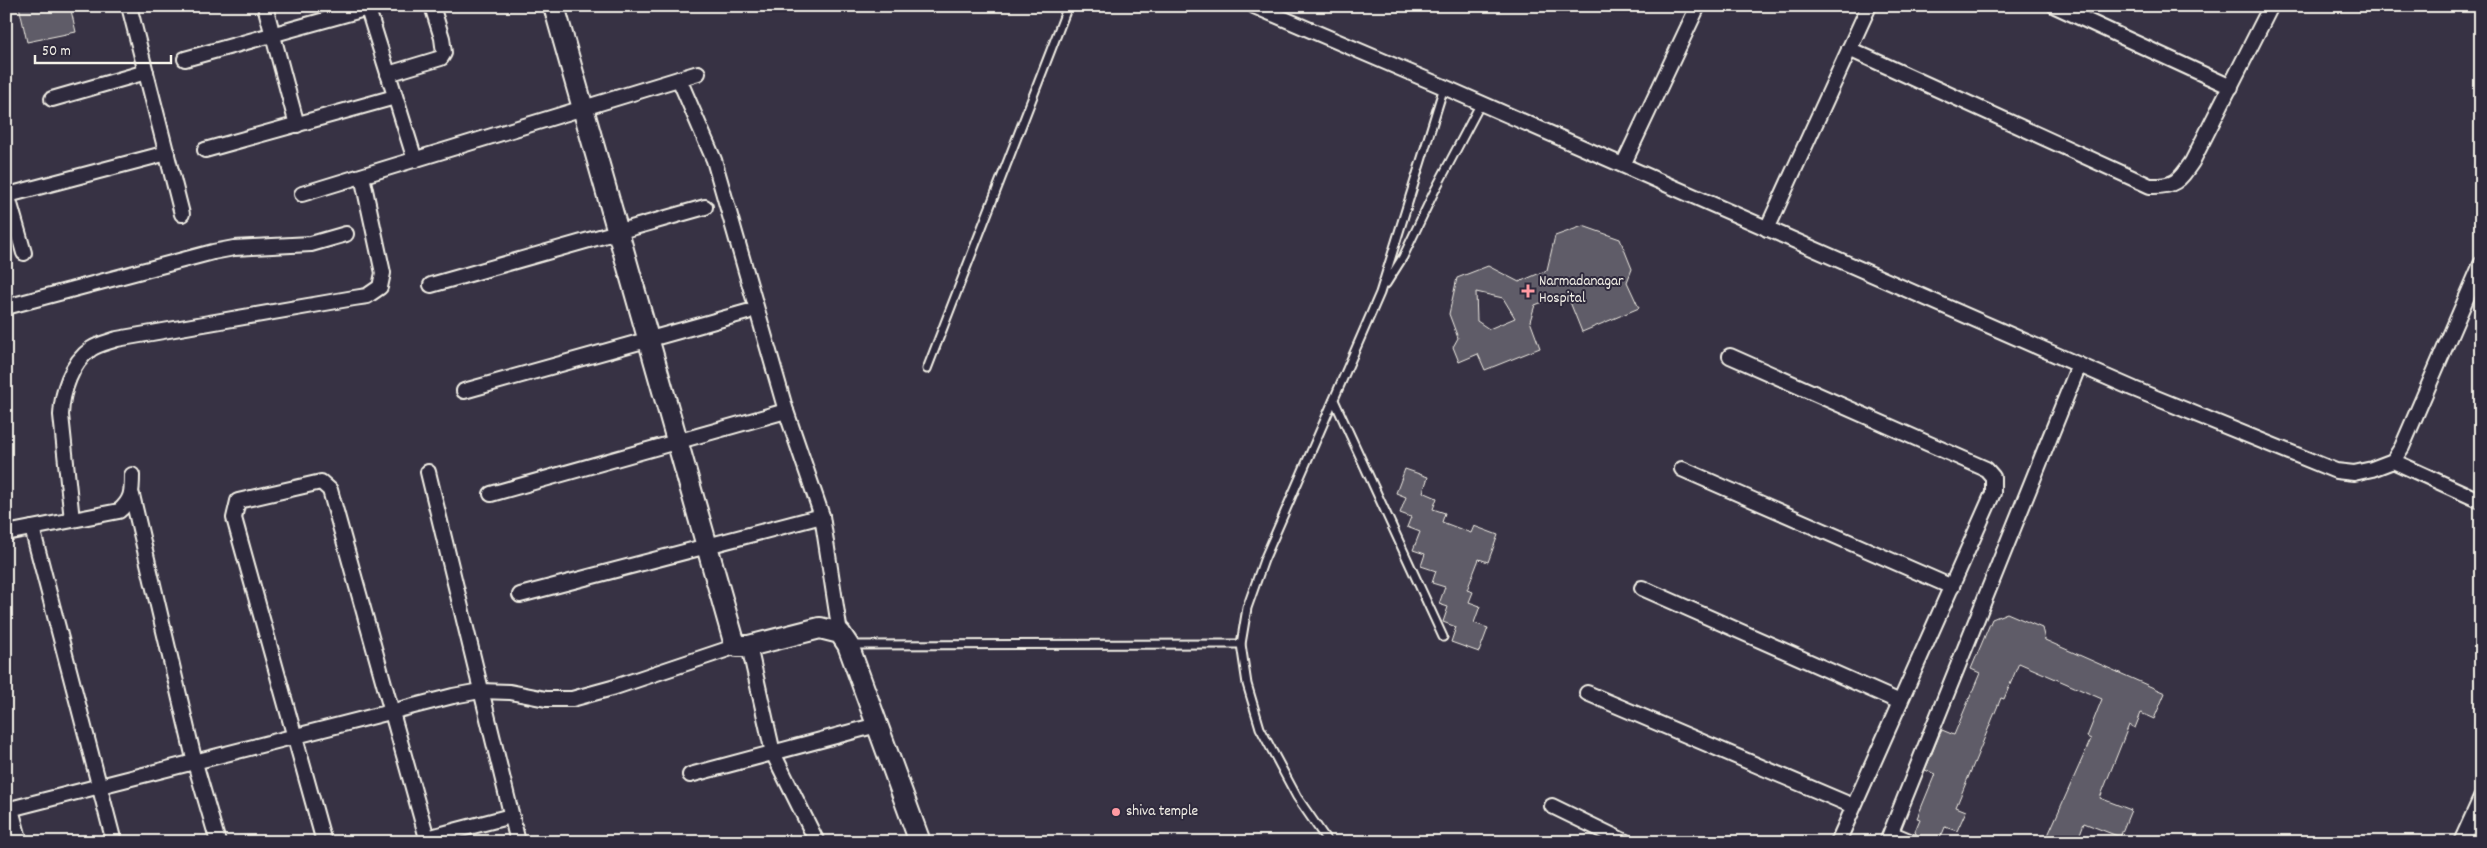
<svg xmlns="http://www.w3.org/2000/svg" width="2487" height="848" font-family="Dekko,sans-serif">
  <rect width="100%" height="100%" fill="#373244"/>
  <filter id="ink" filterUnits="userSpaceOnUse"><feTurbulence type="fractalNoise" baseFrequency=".02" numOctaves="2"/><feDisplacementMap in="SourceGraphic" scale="10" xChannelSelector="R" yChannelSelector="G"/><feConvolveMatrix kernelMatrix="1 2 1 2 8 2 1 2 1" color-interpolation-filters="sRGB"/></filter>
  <g filter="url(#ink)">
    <g fill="#5f5c67" stroke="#f4f1e8" fill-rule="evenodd">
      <polygon points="19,6 70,6 76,32 27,42"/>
      <path d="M1583 226 1620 239 1632 269 1627 282 1639 308 1582 332 1570 302 1556 297 1535 305 1530 321 1540 348 1485 370 1478 354 1459 362 1453 347 1458 338 1449 314 1457 278 1488 266 1519 282 1547 270 1555 236ZM1476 292 1503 298 1515 318 1489 329 1477 321Z"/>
      <polygon points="1405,469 1428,477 1423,492 1437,498 1433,509 1445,513 1442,522 1471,533 1474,526 1498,535 1488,562 1479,559 1467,590 1473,592 1469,602 1480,606 1474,623 1488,628 1479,652 1451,642 1456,627 1443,622 1448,607 1439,604 1445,587 1432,583 1436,571 1421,566 1425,554 1413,550 1420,532 1407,527 1411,517 1400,513 1406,497 1396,493"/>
      <polygon points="2007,613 2042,628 2045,640 2165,693 2154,719 2141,713 2135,728 2129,725 2100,798 2131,810 2120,837 2084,823 2077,842 2045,842 2091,739 2087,737 2102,699 2019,663 2004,699 2001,698 1956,807 1966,811 1957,831 1945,827 1939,842 1930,842 1916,834 1915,831 1920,819 1917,818 1935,774 1925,770 1939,736 1942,730 1954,735 1980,673 1971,669 1992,619"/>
    </g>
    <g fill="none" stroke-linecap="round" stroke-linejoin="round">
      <g stroke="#f4f1e8" stroke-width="11">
        <g id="service">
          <polyline points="1386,284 1403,257 1435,190 1481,103"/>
          <polyline points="927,369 1068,6"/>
          <polyline points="1334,400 1443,637"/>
          <polyline points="851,645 1241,644"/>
          <polyline points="1892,830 1921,842"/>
          <polyline points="1328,842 1297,797 1260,728 1247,684 1241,644 1247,608 1264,560 1380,293 1444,87"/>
        </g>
      </g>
      <g stroke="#f4f1e8" stroke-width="18">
        <g id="minor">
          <polyline points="129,6 182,214"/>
          <polyline points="265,6 297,125"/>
          <polyline points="367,6 415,160"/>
          <polyline points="1254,6 1444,87 2134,389 2336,471 2354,473 2372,469 2393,461 2402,447 2481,264"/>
          <polyline points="2055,6 2231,87"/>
          <path d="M1849 49 2150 186C2175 187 2179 181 2192 162L2271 6"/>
          <polyline points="185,59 368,8"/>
          <polyline points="388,74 441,58 444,53 442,38 432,6"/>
          <polyline points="679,79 714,160 786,411 822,516 840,633"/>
          <polyline points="52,99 146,72"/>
          <polyline points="205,150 395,97"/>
          <polyline points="1623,165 1698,6"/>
          <polyline points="6,190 24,253"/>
          <polyline points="302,194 698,73"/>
          <polyline points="8,195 167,153"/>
          <polyline points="1767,229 1869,6"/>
          <polyline points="431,285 705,207"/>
          <polyline points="6,307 213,252 234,248 311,244 346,234"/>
          <polyline points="1730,356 1986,469 1993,477 1993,493 1838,842"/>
          <polyline points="464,391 747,312"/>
          <polyline points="2393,461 2481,501"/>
          <polyline points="1682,469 1952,587"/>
          <polyline points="428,472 518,842"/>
          <polyline points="491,494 786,411"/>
          <polyline points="132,495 195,763 218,842"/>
          <path d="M72 520 61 415C62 392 71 363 91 349 98 344 109 342 117 339L354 298 367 296 380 287 383 273 362 176"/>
          <polyline points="32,528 114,842"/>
          <path d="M6 533 119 511C132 500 132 492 132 475"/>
          <polyline points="1642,588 1900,702"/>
          <polyline points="520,595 822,516"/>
          <polyline points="749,646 773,753 817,842"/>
          <polyline points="1587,693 1853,806"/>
          <polyline points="690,775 877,725"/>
          <polyline points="1552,806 1626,842"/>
          <polyline points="11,809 20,842"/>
          <polyline points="6,810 453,696 480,691 510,692 546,699 572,699 612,688 737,646"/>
          <polyline points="324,842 234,518 238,501 321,482 330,490 427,838 511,816"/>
          <polyline points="1887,842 2079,365"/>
          <polyline points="2461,842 2481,798"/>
        </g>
      </g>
      <g stroke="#f4f1e8" stroke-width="24">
        <polyline id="secondary" points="554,6 733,638 737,646 749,646 820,628 840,633 848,645 920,842"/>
      </g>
      <use href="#service" stroke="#2f2a3d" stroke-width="7"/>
      <use href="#minor" stroke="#2f2a3d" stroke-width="14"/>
      <use href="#secondary" stroke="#2f2a3d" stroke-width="20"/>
    </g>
  </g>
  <g fill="#ff9aa2" stroke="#2f2a3d" stroke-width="2">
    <path d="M1525.5 283.5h5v5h5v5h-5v5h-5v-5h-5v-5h5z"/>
    <circle cx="1116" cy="812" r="5"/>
  </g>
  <g text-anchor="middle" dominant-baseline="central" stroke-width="4" stroke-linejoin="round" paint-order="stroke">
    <g font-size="15" fill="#f4f1e8" stroke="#2f2a3d" text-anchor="start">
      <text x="1539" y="282">Narmadanagar<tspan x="1539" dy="17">Hospital</tspan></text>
      <text x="1126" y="812">shiva temple</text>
    </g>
  </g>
  <rect width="2487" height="848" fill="none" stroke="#2f2a3d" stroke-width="25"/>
  <rect x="12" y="12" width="2462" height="823" fill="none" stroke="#f4f1e8" stroke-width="2" filter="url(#ink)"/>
  <path d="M35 55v8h136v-8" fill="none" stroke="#f4f1e8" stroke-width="2.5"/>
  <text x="42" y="55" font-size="15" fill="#f4f1e8" stroke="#2f2a3d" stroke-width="4" paint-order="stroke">50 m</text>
</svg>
